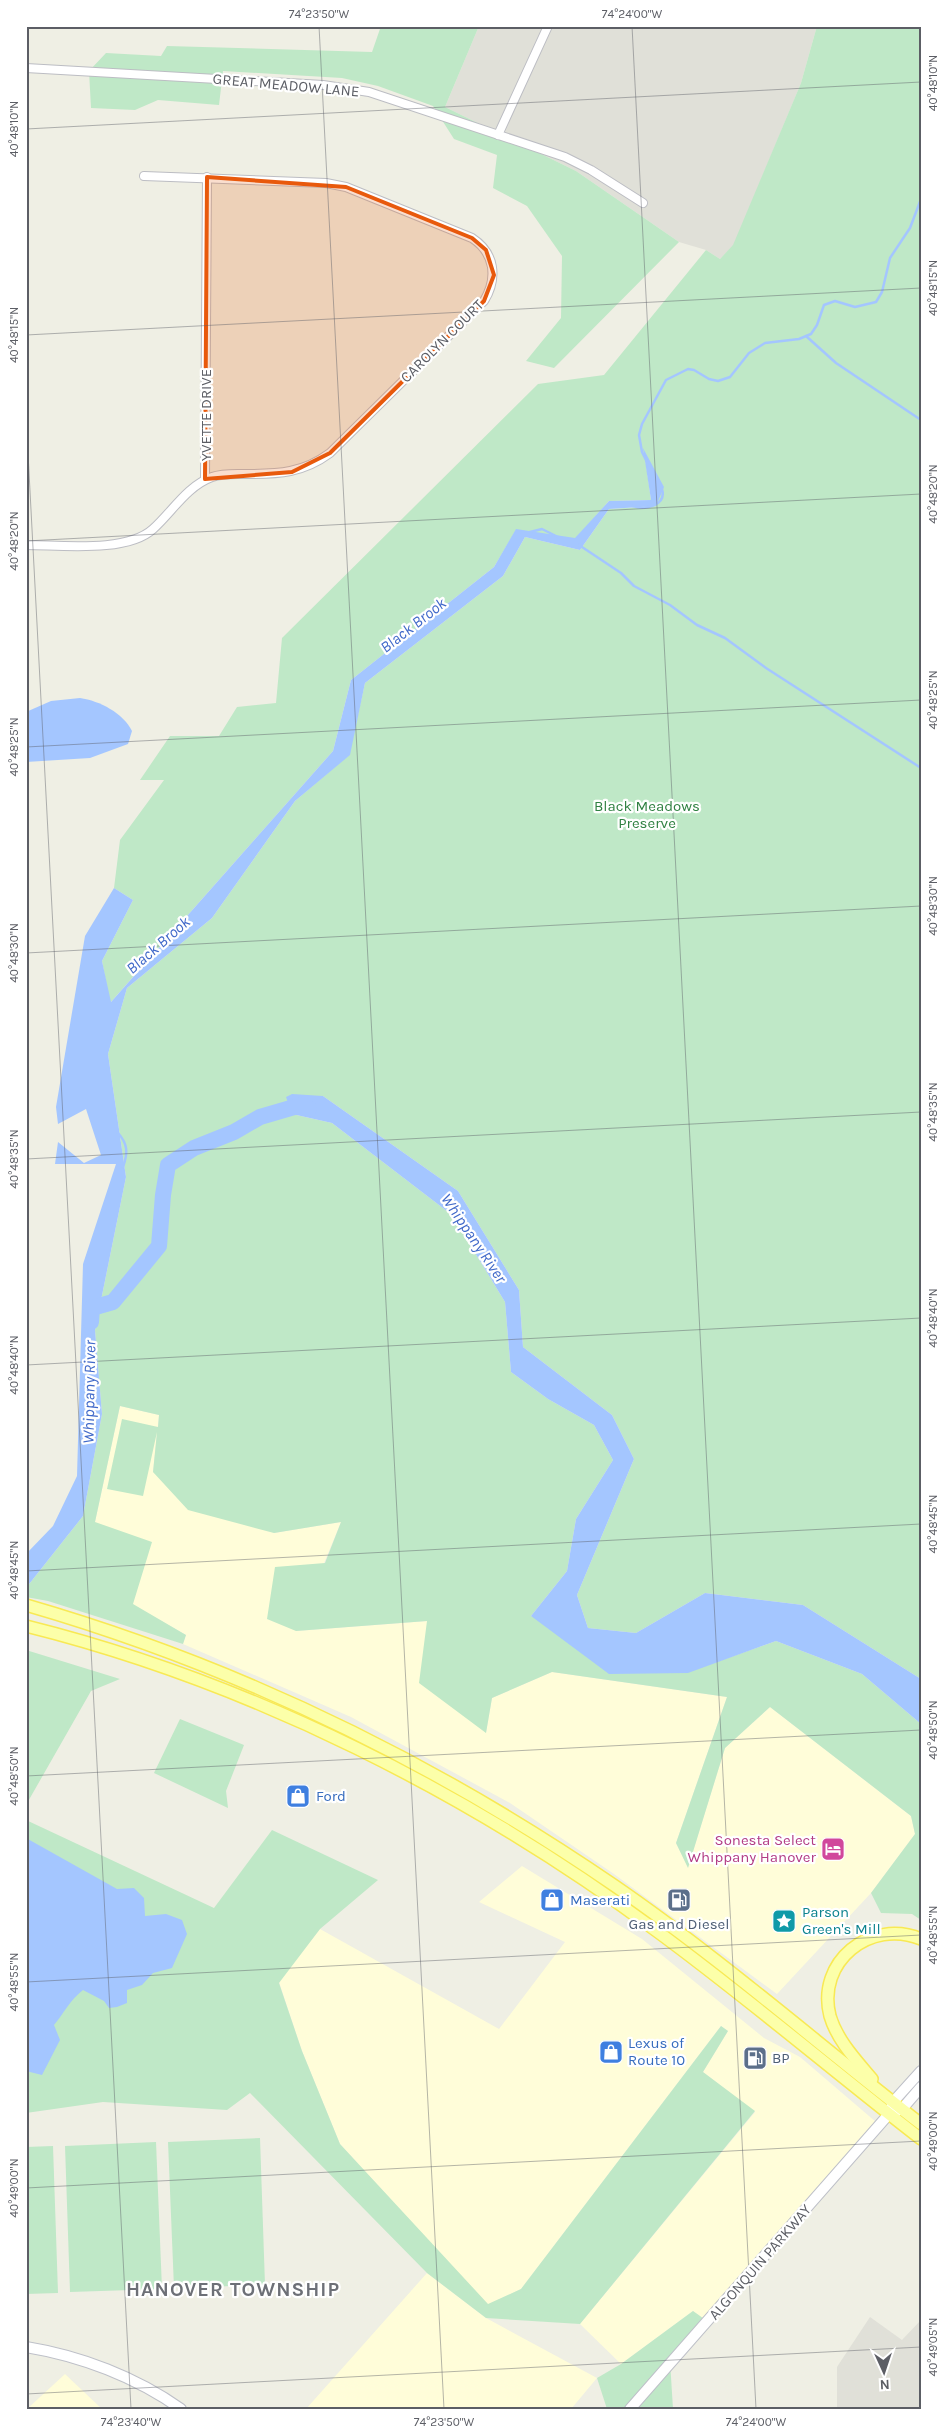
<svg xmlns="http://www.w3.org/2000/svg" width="947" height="2435" font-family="Karla,sans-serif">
  <rect width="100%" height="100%" fill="#efefe4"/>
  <g fill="#fffdd9">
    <polygon points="120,1406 159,1415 153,1472 274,1533 341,1522 296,1631 428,1621 486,1733 492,1698 552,1672 727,1697 676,1843 688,1867 725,1748 770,1707 911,1816 915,1834 871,1893 777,1994 614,1874 510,1803 351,1717 183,1644 186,1635 133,1605 95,1522"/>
    <polygon points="522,1866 642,1939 764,2038 800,2057 876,2122 707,2321 693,2311 621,2364 580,2324 755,2112 703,2072 728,2031 721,2026 521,2289 488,2305 340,2144 302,2051 279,1982 320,1929 499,2029 565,1942 479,1902"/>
    <polygon points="427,2273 486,2318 597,2378 571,2409 306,2409"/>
    <polygon points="65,2374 102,2409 27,2409"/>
  </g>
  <g fill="#e0e0d8">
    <polygon points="479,26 817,26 801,83 734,245 720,259 706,250 679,242 576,171 445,107"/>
    <polygon points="870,2317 902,2340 921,2320 921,2409 837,2409 837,2367"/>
  </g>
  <g fill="#bfe8c7">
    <polygon points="381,26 479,26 445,107 576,171 679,242 554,368 526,361 561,318 562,256 527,206 493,188 497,155 454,139 433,106 378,86 342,78 223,71 219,105 158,100 135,110 91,108 89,71 106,53 161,56 167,46 372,52"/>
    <polygon points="817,26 921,26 921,1679 803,1605 705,1593 636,1633 588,1628 577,1595 634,1459 612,1415 523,1347 519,1290 458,1191 323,1096 292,1114 332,1123 452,1215 505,1302 511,1372 548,1399 594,1425 613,1460 576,1519 567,1571 531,1616 688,1672 776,1641 862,1674 921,1724 921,1920 912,1914 881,1913 871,1893 915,1834 911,1816 770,1707 725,1748 688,1868 676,1843 727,1697 552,1672 492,1698 486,1733 419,1683 427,1621 296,1631 267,1619 275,1567 325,1563 341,1522 274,1533 188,1510 153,1472 157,1432 143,1496 107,1489 122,1419 158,1427 159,1415 120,1406 95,1522 152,1542 133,1604 186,1635 183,1644 48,1601 26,1597 26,1588 83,1516 102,1414 95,1330 126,1177 108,1054 127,988 212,918 295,801 349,755 365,683 503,576 525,537 580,550 609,509 656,506 644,450 651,500 609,501 575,539 516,530 494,567 351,680 333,751 110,1003 102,961 133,900 114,888 120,840 164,780 140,780 170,736 219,736 237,707 276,703 282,638 538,384 604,375 706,250 720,259 733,245 801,83"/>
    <polygon points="26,1650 120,1679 91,1691 26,1805"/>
    <polygon points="180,1719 244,1745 226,1791 228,1808 154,1773"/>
    <polygon points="26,1820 214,1908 272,1830 378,1880 320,1929 279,1983 302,2051 340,2144 488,2304 521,2289 721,2026 728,2031 703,2072 755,2111 580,2324 486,2318 427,2273 250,2093 227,2110 103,2102 26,2113"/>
    <polygon points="260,2138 265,2285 174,2288 168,2142"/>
    <polygon points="156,2142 162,2289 70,2292 65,2146"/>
    <polygon points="53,2146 58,2293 26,2294 26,2147"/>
    <polygon points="693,2311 707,2321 670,2361 673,2409 607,2409 597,2378 621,2364"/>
  </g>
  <g fill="#a4c6ff">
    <polygon points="643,448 664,487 656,506 609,509 580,550 525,537 503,576 365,683 350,755 295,801 212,918 127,988 108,1054 126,1177 95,1330 102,1414 83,1516 26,1588 26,1554 53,1526 77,1476 83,1264 116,1164 55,1164 58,1142 84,1163 101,1155 86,1109 58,1124 56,1107 85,936 114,888 133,900 102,961 111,1002 333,751 351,680 494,567 516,529 575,538 609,501 651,500"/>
    <path d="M80 698C100 701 123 713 132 731L128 744 90 758 26 762V712L51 701Z"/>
    <polygon points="292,1094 323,1096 458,1191 519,1290 523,1347 612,1415 634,1459 577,1595 588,1628 636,1633 705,1593 803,1605 921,1679 921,1724 862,1674 776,1641 688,1673 609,1674 531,1616 567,1571 576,1519 613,1460 594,1425 548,1399 511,1372 505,1302 452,1215 332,1123 292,1114 286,1097"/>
    <path d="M26 1838 117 1889 134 1888 144 1898 145 1916 166 1914 182 1920 187 1934 172 1968 153 1973 142 1985 127 1990V2003L117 2007 109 2008 104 2001 83 1990C70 2000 64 2013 54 2025L60 2040 42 2075 26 2071Z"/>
  </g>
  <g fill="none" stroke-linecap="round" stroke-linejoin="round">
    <g stroke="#a4c6ff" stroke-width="2.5">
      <polyline points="806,336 836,363 921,420"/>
      <polyline points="646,460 642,452 639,435 642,424 666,380 688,369 694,370 709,379 718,381 730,377 749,353 765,343 799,339 811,334 817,325 824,305 835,301 855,307 876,302 882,292 890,258 910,228 921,199"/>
      <path d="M633 506C645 510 667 506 662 489"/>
      <polyline points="526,533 542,529 558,537"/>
      <polyline points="579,545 621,573 634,586 670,605 697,625 725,638 766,668 921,768"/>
      <path d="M118 1133C128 1144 128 1153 123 1167"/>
    </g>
    <polyline stroke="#a4c6ff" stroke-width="16" points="91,1322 92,1308 113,1302 159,1246 163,1195 168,1165 194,1148 234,1132 260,1117 301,1105 309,1109"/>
    <g stroke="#bcbdc3" stroke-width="10">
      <g id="street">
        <polyline points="26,68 323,85 369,92 565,157 591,170 643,203"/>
        <polyline points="498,135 548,26"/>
        <polyline points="205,479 207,177"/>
        <path d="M26 545C61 545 127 553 153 529 172 512 187 486 212 477 223 473 235 474 247 474 279 474 303 473 330 453L484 301C498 278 495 253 472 238L346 187 326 183 144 176"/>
      </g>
    </g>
    <g stroke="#bec0c8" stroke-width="12">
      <g id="secondary">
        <polyline points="895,2112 902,2109 921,2087"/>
        <path d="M26 2347C81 2356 136 2377 181 2409"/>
        <polyline points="630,2409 889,2114 893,2102 921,2071"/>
      </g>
    </g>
    <g stroke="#f8e954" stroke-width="14">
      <g id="primary">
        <path d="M26 1605C237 1666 434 1762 615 1886 721 1959 819 2045 921 2124"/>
        <path d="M26 1626C251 1682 472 1794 658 1932 748 1998 833 2071 921 2139"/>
        <path d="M872 2079C856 2060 837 2040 830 2016 816 1962 870 1918 921 1939"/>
      </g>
    </g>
    <use href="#street" stroke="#fff" stroke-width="8"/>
    <use href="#secondary" stroke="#fff" stroke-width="10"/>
    <use href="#primary" stroke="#fcffa9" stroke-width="11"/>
  </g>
  <path fill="#e8590c" fill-opacity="0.2" stroke="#e8590c" stroke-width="4" stroke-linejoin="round" d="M207 177 346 187 472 238 486 250 494 275 484 301 330 453 292 472 205 479Z"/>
  <path fill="none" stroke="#5c5e65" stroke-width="1" stroke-opacity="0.45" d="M319 26 444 2409M632 26 756 2409M26 129 921 82M26 335 921 288M26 415 131 2409M26 541 921 494M26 747 921 700M26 953 921 906M26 1159 921 1112M26 1365 921 1318M26 1571 921 1524M26 1776 921 1730M26 1982 921 1935M26 2188 921 2141M26 2394 921 2347"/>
  <defs>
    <g id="shop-square" transform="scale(1.25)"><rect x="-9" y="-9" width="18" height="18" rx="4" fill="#3f7fe0" stroke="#fff"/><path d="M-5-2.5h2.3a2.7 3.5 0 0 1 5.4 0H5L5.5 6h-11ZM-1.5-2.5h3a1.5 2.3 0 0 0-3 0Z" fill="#fff"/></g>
    <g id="hotel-square" transform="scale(1.25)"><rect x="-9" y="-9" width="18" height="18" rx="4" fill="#d1479c" stroke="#fff"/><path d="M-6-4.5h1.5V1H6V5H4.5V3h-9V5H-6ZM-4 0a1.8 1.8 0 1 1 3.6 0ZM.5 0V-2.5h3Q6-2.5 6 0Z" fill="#fff"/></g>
    <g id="fuel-square" transform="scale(1.25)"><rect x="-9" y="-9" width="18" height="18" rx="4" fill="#5c6f8a" stroke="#fff"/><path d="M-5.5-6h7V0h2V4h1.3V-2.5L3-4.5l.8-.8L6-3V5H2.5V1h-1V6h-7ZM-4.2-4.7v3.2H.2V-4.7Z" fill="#fff"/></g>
    <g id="sight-square" transform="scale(1.25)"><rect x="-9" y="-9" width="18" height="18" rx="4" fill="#0f9aa8" stroke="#fff"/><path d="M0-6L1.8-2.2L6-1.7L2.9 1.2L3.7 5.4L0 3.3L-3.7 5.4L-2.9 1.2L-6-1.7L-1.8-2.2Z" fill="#fff"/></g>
  </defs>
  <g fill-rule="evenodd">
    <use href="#shop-square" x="298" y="1796"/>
    <use href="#hotel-square" x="833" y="1849"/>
    <use href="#shop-square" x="552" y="1900"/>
    <use href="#fuel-square" x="679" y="1900"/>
    <use href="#sight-square" x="784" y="1921"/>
    <use href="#shop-square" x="611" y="2052"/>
    <use href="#fuel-square" x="755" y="2058"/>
  </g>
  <g text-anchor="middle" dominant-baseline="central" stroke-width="4.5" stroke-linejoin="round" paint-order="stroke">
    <g font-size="15" fill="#5c5e65" stroke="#fff">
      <text transform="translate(286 85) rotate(5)">GREAT MEADOW LANE</text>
      <text transform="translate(442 341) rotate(-45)">CAROLYN COURT</text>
      <text transform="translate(206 415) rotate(-90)">YVETTE DRIVE</text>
      <text transform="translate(760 2262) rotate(-49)">ALGONQUIN PARKWAY</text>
    </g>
    <g font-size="15" fill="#308142" stroke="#fff">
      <text x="647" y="806">Black Meadows<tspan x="647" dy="17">Preserve</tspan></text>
    </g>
    <g font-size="15" fill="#366cbe" stroke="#fff" text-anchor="start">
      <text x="316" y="1796">Ford</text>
      <text x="570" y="1900">Maserati</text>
      <text x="628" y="2043">Lexus of<tspan x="628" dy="17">Route 10</tspan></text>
    </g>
    <g font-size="15" fill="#b23c85" stroke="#fff" text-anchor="end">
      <text x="816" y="1840">Sonesta Select<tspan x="816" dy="17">Whippany Hanover</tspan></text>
    </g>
    <g font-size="15" fill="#0d838f" stroke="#fff" text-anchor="start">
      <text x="802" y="1912">Parson<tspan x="802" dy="17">Green's Mill</tspan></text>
    </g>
    <g font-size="15" fill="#4e5e75" stroke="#fff">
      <text x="679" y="1924">Gas and Diesel</text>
      <text x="772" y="2058" text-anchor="start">BP</text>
    </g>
    <g font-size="16" font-style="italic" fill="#4069c9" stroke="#fff">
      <text transform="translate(413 625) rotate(-38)">Black Brook</text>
      <text transform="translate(158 945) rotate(-41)">Black Brook</text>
      <text transform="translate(474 1238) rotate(56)">Whippany River</text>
      <text transform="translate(89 1392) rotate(-89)">Whippany River</text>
    </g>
    <g font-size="20" font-weight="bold" letter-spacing="1" fill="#6d7077" stroke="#fff">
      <text x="233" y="2289">HANOVER TOWNSHIP</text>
    </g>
  </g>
  <rect width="947" height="2435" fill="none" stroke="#ffffff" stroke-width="55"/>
  <g transform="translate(884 2372) rotate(177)" stroke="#ffffff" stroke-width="4" paint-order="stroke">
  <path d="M0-4L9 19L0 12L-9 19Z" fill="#5c5e65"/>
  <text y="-8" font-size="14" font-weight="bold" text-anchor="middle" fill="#5c5e65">N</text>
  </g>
  <rect x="28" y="28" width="892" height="2380" fill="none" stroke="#5c5e65" stroke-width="2"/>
  <g font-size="12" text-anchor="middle" fill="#5c5e65">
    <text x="319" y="18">74°23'50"W</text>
    <text x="632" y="18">74°24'00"W</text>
    <text transform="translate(933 83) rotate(-90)" y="4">40°48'10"N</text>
    <text transform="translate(14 129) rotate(-90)" y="4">40°48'10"N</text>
    <text transform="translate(933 288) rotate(-90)" y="4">40°48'15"N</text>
    <text transform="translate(14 335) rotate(-90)" y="4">40°48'15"N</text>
    <text transform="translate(933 494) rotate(-90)" y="4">40°48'20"N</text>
    <text transform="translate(14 541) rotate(-90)" y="4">40°48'20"N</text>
    <text transform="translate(933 700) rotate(-90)" y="4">40°48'25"N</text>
    <text transform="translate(14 747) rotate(-90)" y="4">40°48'25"N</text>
    <text transform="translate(933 906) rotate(-90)" y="4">40°48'30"N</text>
    <text transform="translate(14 953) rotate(-90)" y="4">40°48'30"N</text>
    <text transform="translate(933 1112) rotate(-90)" y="4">40°48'35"N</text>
    <text transform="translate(14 1159) rotate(-90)" y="4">40°48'35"N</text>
    <text transform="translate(933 1318) rotate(-90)" y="4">40°48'40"N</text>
    <text transform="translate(14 1365) rotate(-90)" y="4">40°48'40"N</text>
    <text transform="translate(933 1524) rotate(-90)" y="4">40°48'45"N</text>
    <text transform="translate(14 1570) rotate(-90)" y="4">40°48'45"N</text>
    <text transform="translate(933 1730) rotate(-90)" y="4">40°48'50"N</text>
    <text transform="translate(14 1776) rotate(-90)" y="4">40°48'50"N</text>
    <text transform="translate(933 1935) rotate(-90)" y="4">40°48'55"N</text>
    <text transform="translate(14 1982) rotate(-90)" y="4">40°48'55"N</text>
    <text transform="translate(933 2141) rotate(-90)" y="4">40°49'00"N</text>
    <text transform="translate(14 2188) rotate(-90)" y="4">40°49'00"N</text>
    <text transform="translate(933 2347) rotate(-90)" y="4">40°49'05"N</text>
    <text x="131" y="2426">74°23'40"W</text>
    <text x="444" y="2426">74°23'50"W</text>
    <text x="756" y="2426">74°24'00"W</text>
  </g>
</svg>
